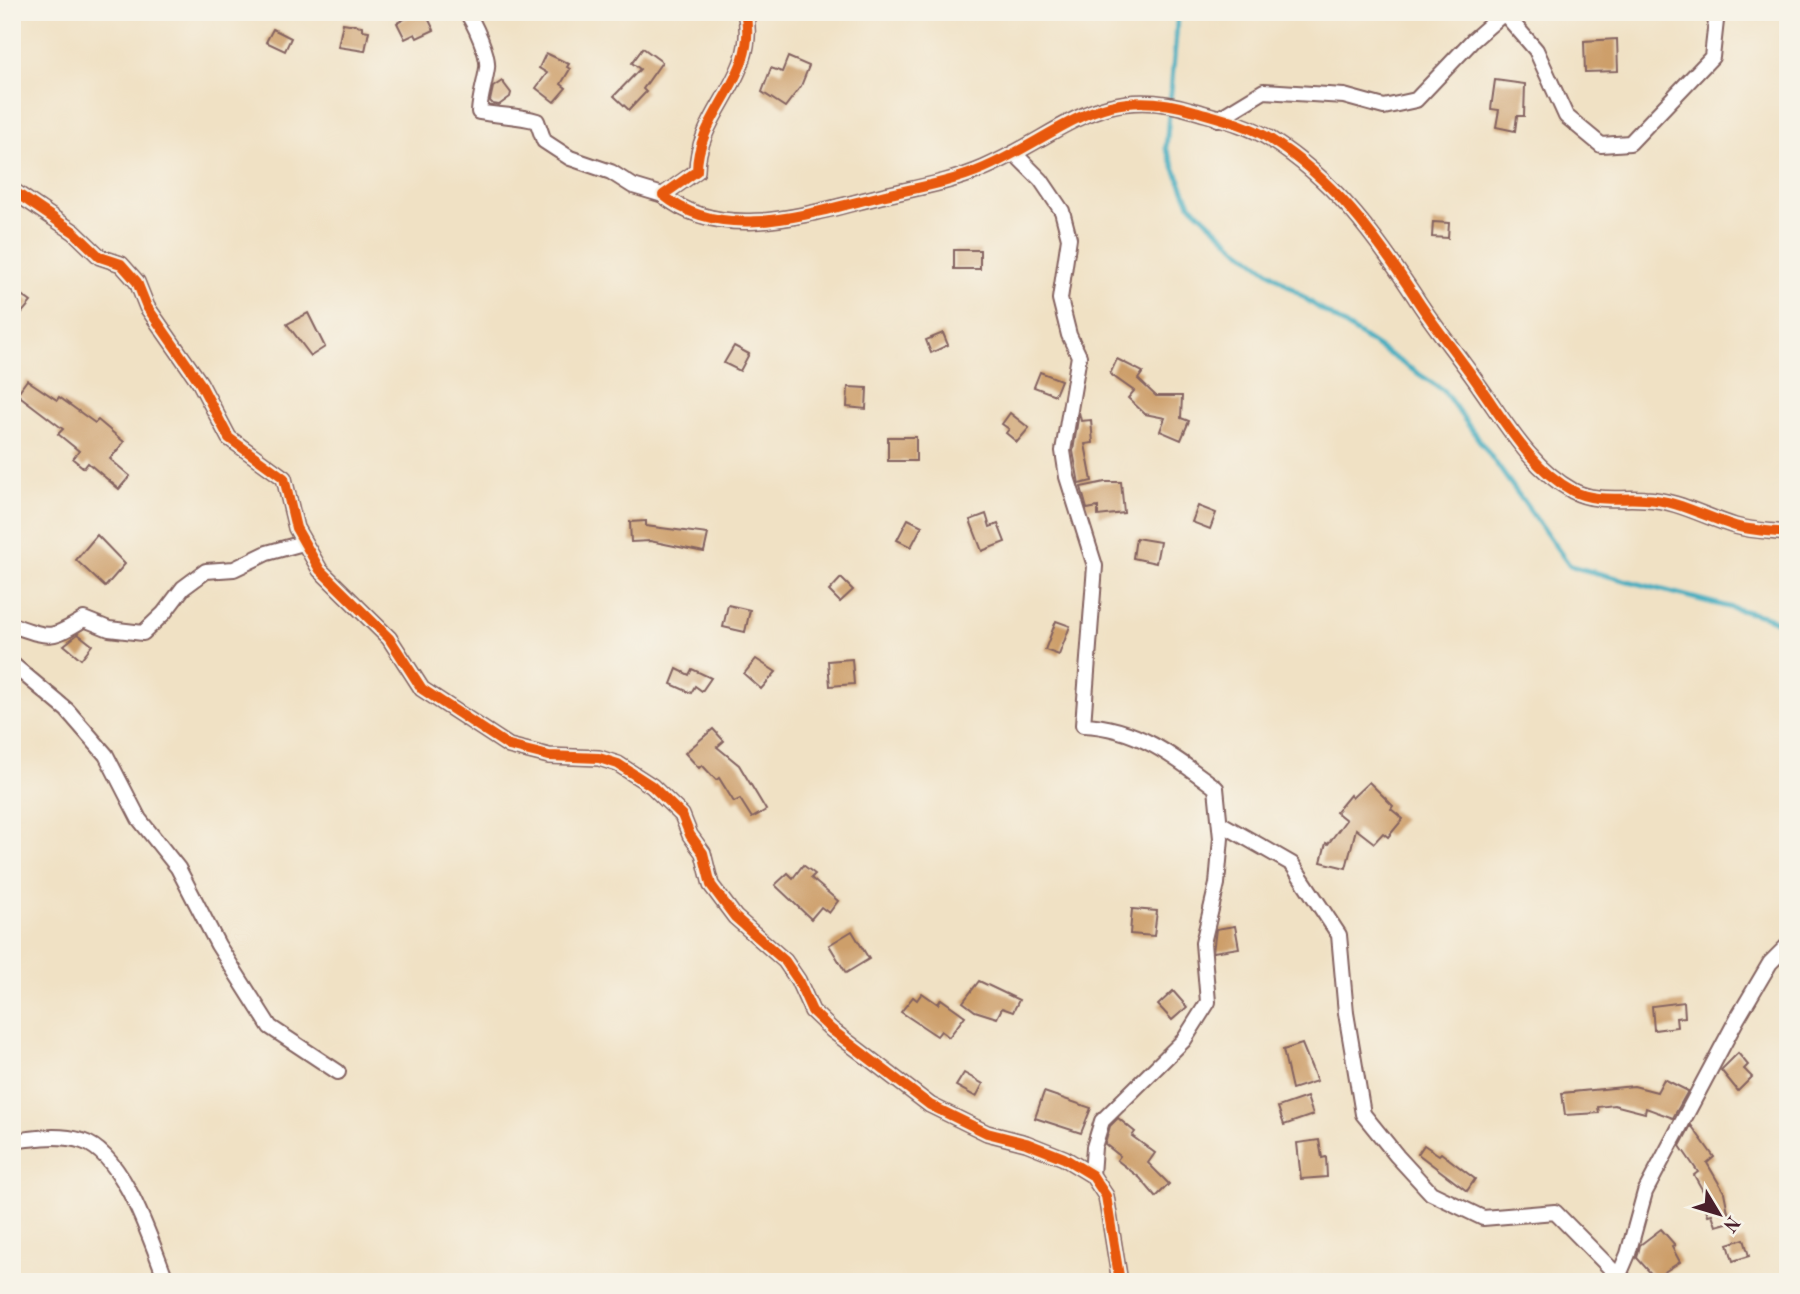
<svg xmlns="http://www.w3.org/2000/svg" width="1800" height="1294" font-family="'Old Standard TT',serif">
  <rect width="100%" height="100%" fill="#f7f3e8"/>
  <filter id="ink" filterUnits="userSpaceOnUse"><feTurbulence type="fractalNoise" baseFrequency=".0143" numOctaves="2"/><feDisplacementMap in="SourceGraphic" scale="14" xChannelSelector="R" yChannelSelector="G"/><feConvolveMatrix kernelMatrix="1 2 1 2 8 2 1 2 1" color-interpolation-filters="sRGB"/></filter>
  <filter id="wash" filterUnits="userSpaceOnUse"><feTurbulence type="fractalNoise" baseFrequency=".00686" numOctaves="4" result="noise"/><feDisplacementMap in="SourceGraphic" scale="28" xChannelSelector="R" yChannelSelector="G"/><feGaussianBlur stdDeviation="1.57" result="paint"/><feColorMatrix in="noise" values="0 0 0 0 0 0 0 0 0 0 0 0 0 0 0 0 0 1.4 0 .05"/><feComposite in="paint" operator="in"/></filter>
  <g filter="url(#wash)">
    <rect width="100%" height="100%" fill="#f0e1c4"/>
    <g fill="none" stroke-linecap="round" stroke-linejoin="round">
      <polyline stroke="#40acbf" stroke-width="5" points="1178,12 1166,148 1190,204 1236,247 1313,304 1443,390 1570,566 1767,617 1788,627"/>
    </g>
    <g id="blocks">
      <g fill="#cd9f6b">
        <polygon points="417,12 425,12 434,30 417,38 415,34 405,39 397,23"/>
        <polygon points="343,23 362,26 362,30 369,31 365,51 338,47"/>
        <polygon points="273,29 291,38 285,51 266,42"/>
        <polygon points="1617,39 1618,71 1585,72 1584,41"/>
        <polygon points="643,48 662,62 643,89 646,92 629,110 614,96 640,69 632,63"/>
        <polygon points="546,53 569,64 567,67 570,69 561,84 566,88 554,102 536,88 547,73 539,68"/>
        <polygon points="788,57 809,66 801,86 785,107 762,92 771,68 782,72"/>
        <polygon points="1495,80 1525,84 1524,116 1517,116 1515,131 1496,127 1499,110 1491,109"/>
        <polygon points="502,81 511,93 510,97 499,105 493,104 490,101 493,87"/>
        <polygon points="1433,222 1449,223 1448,238 1432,237"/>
        <rect x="954" y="250" width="26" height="19"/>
        <polygon points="12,288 31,302 20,315 12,309"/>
        <polygon points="308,313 325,347 311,356 287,324"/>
        <polygon points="943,333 948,345 931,353 926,340"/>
        <polygon points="734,346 749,354 740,371 724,363"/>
        <polygon points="1117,359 1143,372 1138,379 1156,396 1182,396 1181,418 1189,421 1181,440 1160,431 1165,418 1145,414 1128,398 1134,391 1110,374"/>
        <polygon points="1040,372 1061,380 1055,395 1034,387"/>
        <polygon points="27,380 57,400 59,397 95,423 98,420 124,442 110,459 130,476 119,489 88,463 84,468 73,459 79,451 58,434 63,429 17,394"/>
        <polygon points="848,387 867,388 866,409 847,407"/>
        <polygon points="1079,412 1081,421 1091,420 1093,443 1085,444 1092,481 1079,484 1073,451"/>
        <polygon points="1010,413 1029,428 1017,442 1006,433 1009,429 1002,424"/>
        <rect x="888" y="437" width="28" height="24"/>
        <polygon points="1105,482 1121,482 1124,513 1098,516 1098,507 1087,509 1081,487"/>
        <polygon points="1198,506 1216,513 1210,529 1192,522"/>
        <polygon points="986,514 990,527 998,524 1005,542 982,551 970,520"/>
        <polygon points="908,519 922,526 911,547 897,540"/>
        <polygon points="646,521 646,526 708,534 704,552 650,541 631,542 630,522"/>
        <polygon points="97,535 125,564 105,587 76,560"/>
        <polygon points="1136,538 1160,542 1156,563 1133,558"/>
        <polygon points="841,578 853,590 840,602 829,591"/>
        <polygon points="728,605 750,610 745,632 723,627"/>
        <polygon points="1056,621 1070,626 1059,655 1045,650"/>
        <polygon points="78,634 92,645 81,659 64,645"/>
        <polygon points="756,659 776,672 761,689 744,674"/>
        <polygon points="852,659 854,684 830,686 828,661"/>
        <polygon points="677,669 689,675 692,669 711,678 702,691 695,686 691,693 671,684"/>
        <polygon points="713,729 724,741 717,747 739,765 766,810 752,818 740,799 734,802 719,778 716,780 702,765 699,768 685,753"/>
        <polygon points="1369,782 1393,806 1391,809 1403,819 1388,837 1383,833 1374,843 1356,829 1346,868 1321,862 1326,843 1328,844 1346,820 1336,812 1350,795 1352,798"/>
        <polygon points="803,865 815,874 811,878 838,901 829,913 821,907 811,919 775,885 788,873 793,878"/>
        <polygon points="1132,909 1157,911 1154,936 1130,934"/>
        <polygon points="1235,926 1239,948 1213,952 1216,929"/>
        <polygon points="852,931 869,959 846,973 829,945"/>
        <polygon points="979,981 1019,1000 1013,1012 1002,1008 997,1018 975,1011 963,1002"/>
        <polygon points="1173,991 1187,1007 1172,1020 1158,1005"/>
        <polygon points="922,993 938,1004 941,999 965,1016 949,1037 941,1031 937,1036 901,1012 913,997 917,1000"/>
        <polygon points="1684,1002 1685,1017 1676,1018 1677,1027 1654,1030 1652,1006"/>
        <polygon points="1302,1044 1317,1081 1292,1089 1283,1050"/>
        <polygon points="1738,1053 1748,1065 1744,1069 1752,1077 1738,1091 1721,1070"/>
        <polygon points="964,1073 983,1084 976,1097 956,1086"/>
        <polygon points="1664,1079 1688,1091 1673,1118 1646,1108 1645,1113 1614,1105 1598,1107 1599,1113 1565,1115 1562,1093 1634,1086 1657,1092"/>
        <polygon points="1044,1092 1091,1108 1081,1133 1035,1118"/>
        <polygon points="1307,1097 1313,1115 1284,1125 1278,1107"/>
        <polygon points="1118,1118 1135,1132 1132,1136 1155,1153 1148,1163 1169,1184 1156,1197 1140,1178 1117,1160 1120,1156 1105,1144 1110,1126"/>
        <polygon points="1691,1125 1714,1157 1707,1163 1724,1192 1730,1222 1716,1226 1712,1214 1708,1215 1703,1199 1707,1198 1694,1175 1698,1172 1680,1146"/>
        <polygon points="1319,1140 1322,1158 1326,1157 1327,1177 1301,1179 1297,1143"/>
        <polygon points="1424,1145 1439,1155 1441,1153 1475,1179 1467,1191 1418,1154"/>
        <polygon points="1661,1229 1675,1245 1672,1247 1680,1262 1655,1278 1637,1258 1640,1245"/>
        <polygon points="1744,1239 1749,1256 1733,1261 1728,1244"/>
      </g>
    </g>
  </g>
  <g filter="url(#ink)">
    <use href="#blocks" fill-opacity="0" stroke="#846361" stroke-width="2"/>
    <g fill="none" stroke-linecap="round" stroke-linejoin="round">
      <g stroke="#846361" stroke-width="18">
        <g id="minor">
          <path d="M466 12C474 22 489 55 487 68 485 83 480 96 479 112 499 116 518 115 537 121L544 141 570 158 611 172 633 186 663 195"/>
          <path d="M745 12C760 76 697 112 697 171L663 195C723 245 814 212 881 196 916 188 952 182 984 168 1064 133 1101 81 1195 111 1219 118 1249 125 1270 139 1334 180 1373 233 1414 295 1434 327 1459 356 1480 387 1507 425 1531 468 1573 491 1596 503 1621 497 1645 499 1677 500 1705 517 1735 526 1752 531 1770 531 1788 533"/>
          <polyline points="1218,119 1264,91 1344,96 1384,107 1416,100 1473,40 1504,13 1536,50 1566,116 1601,145 1630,143 1712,57 1717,12"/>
          <path d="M1014 153 1041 180 1062 211 1069 238 1060 299 1069 335 1079 356 1063 451 1067 477 1095 566 1083 725C1137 727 1175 757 1216 788L1221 838 1217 884 1203 943 1208 1002 1184 1040 1102 1121 1094 1147 1092 1175"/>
          <polyline points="12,190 74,232 100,257 121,264 137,282 147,307 200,383 229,438 284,478 296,528 320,570 389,638 422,689 509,746 549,756 599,758 618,764 652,786 682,815 690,835 703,853 711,885 735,917 785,961 798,980 812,1011 832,1030 930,1105 987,1133 1026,1143 1064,1158 1092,1175 1106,1196 1120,1282"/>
          <path d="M12 625C50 638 50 640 84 619L109 629 143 633 164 613 183 588 206 571 234 569 267 553 303 543"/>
          <polyline points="12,664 67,710 106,755 139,819 178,868 218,945 270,1027 338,1072"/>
          <polyline points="1220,823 1292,864 1339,935 1346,1013 1363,1114 1397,1156 1431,1193 1483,1218 1555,1212 1619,1277 1628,1282"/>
          <path d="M12 1141C35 1138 59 1134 82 1141 125 1154 152 1245 167 1282"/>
          <polyline points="1616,1282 1628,1254 1645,1192 1737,1019 1770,963 1788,945"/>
        </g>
      </g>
      <use href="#minor" stroke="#fff" stroke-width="14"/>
      <g stroke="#f7f3e8" stroke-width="15">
        <g id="cycleway">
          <path d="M745 12C760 76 697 112 697 171L663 195C723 245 814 212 881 196 916 188 952 182 984 168 1064 133 1101 81 1195 111 1219 118 1249 125 1270 139 1334 180 1373 233 1414 295 1434 327 1459 356 1480 387 1507 425 1531 468 1573 491 1596 503 1621 497 1645 499 1677 500 1705 517 1735 526 1752 531 1770 531 1788 533"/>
          <polyline points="12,190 74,232 100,257 121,264 137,282 147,307 200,383 229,438 284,478 296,528 320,570 389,638 422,689 509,746 549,756 599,758 618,764 652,786 682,815 690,835 703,853 711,885 735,917 785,961 798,980 812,1011 832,1030 930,1105 987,1133 1026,1143 1064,1158 1092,1175 1106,1196 1120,1282"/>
        </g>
      </g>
      <use href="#cycleway" stroke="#e8590c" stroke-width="10"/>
    </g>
  </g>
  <rect width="1800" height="1294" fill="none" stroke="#f7f3e8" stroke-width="42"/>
  <g transform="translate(1719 1214) rotate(128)" stroke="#f7f3e8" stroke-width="5" paint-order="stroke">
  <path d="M0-5L12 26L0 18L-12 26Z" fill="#4a1f2b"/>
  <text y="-10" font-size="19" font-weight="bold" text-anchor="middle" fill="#4a1f2b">N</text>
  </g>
</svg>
